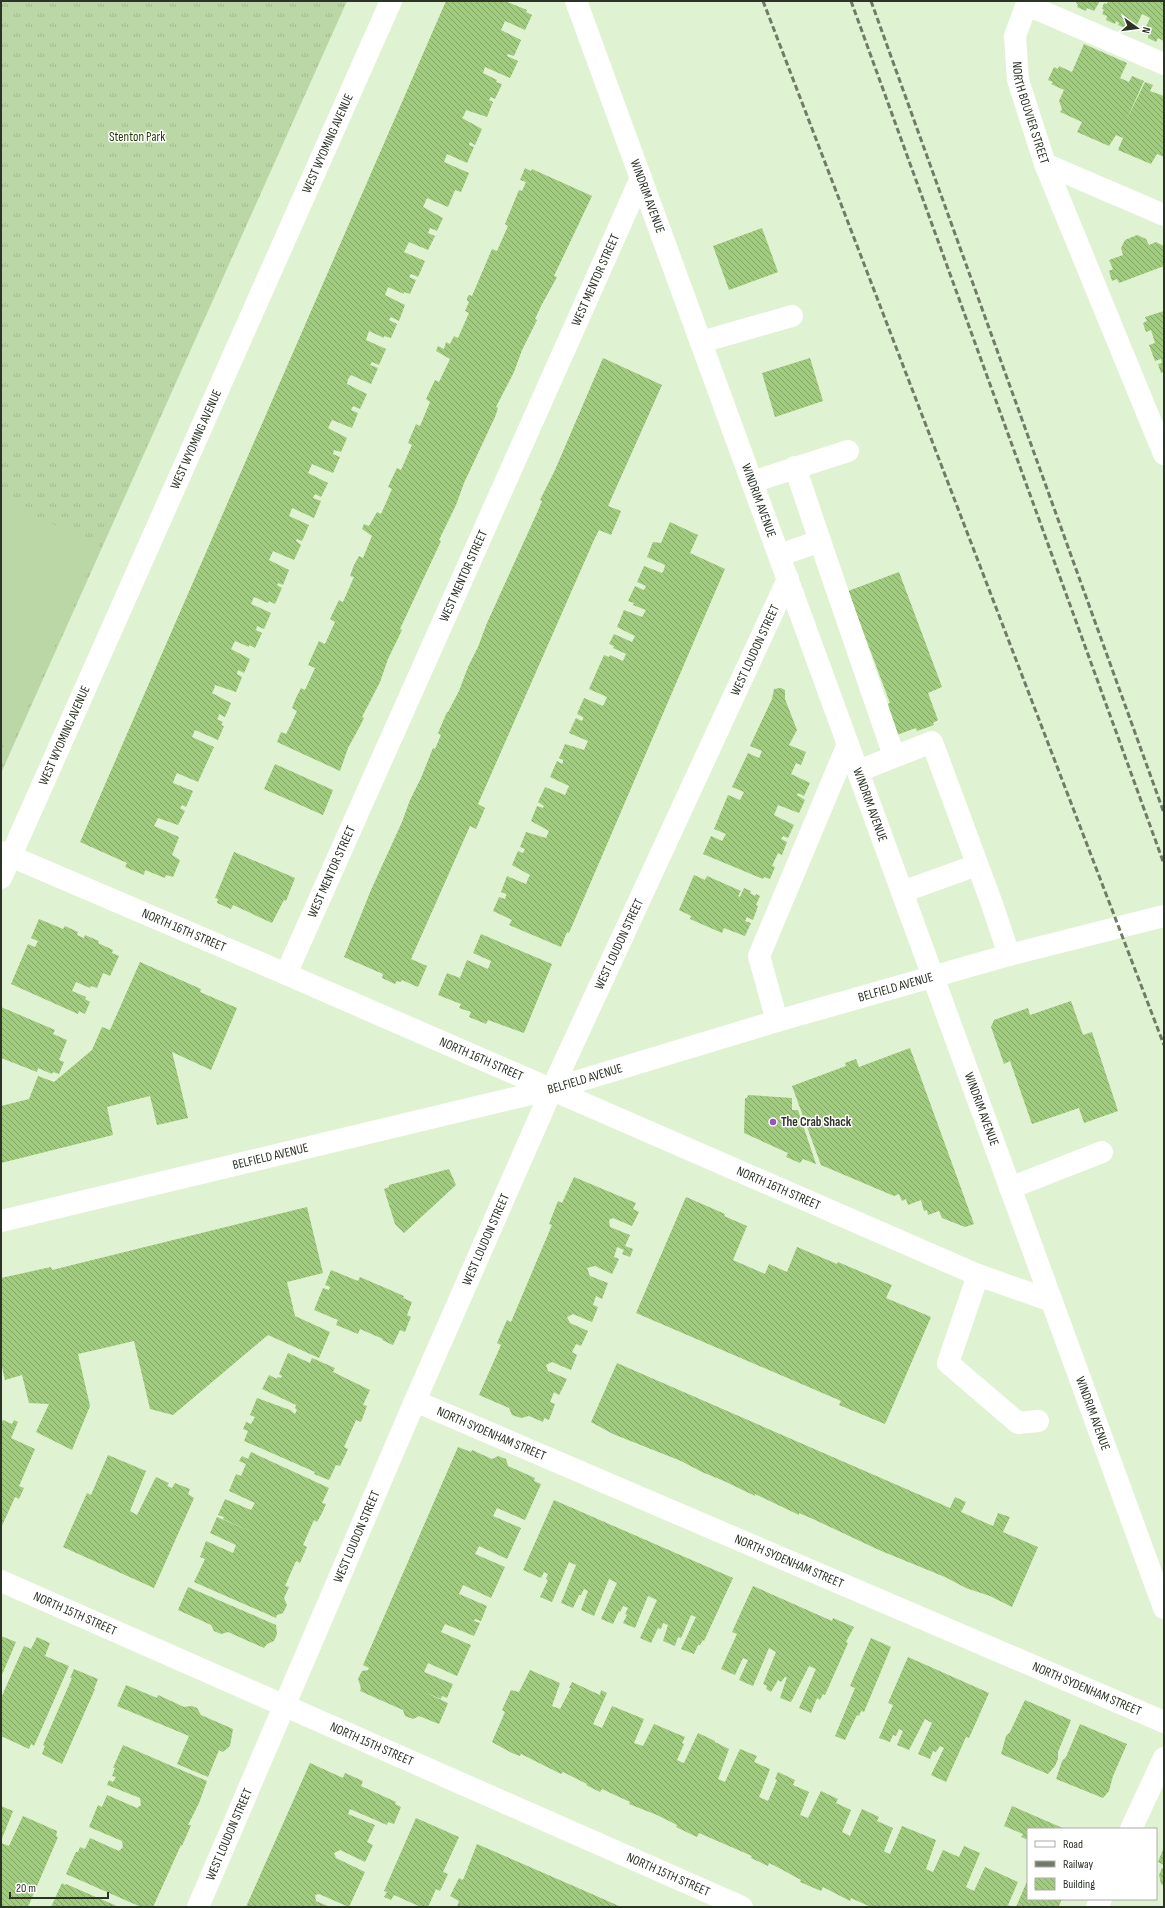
<svg xmlns="http://www.w3.org/2000/svg" width="1165" height="1908" font-family="'Sofia Sans Condensed',sans-serif">
  <defs>
    <pattern id="grass-tufts" width="24" height="20" patternUnits="userSpaceOnUse"><rect width="24" height="20" fill="#bbd7a6"/><path d="M3 7l-1-3M5 7V3M7 7l1-3M15 17l-1-3M17 17v-4M19 17l1-3" fill="none" stroke="#a1b98f"/></pattern>
    <pattern id="building-back-hatch" width="6" height="6" patternUnits="userSpaceOnUse"><rect width="6" height="6" fill="#a0cc7d"/><path d="M-1 5l2 2M0 0l6 6M5-1l2 2" fill="none" stroke="#83a666"/></pattern>
  </defs>
  <rect width="100%" height="100%" fill="#dff2d1"/>
  <polygon fill="url(#grass-tufts)" points="1,1 347,1 1,773"/>
  <polygon fill="#bbd7a6" points="1,501 100,545 9,749 1,745"/>
  <g fill="url(#building-back-hatch)">
    <polygon points="446,1 505,1 527,10 526,12 532,15 525,30 505,21 501,30 521,40 514,56 508,54 507,56 518,61 510,78 485,67 483,73 497,80 496,82 502,84 495,99 491,97 489,100 493,102 487,117 466,110 464,115 462,118 482,129 475,145 470,142 469,145 474,147 467,163 447,154 444,162 469,173 461,192 455,190 448,207 427,198 423,207 443,218 437,231 430,228 428,233 435,236 428,250 409,242 404,252 425,261 418,277 411,274 409,277 416,280 410,294 404,292 404,294 388,287 385,295 405,305 399,321 391,317 389,320 397,324 391,338 384,336 384,338 369,331 366,340 386,349 379,365 372,362 370,365 378,368 371,384 351,375 348,379 347,384 367,394 360,409 353,406 351,410 358,413 352,428 332,420 328,428 347,438 341,452 334,450 333,454 340,457 333,473 312,464 308,473 328,483 321,497 315,494 313,498 321,501 314,518 292,508 289,516 309,525 302,541 297,539 296,541 301,545 294,560 273,551 269,560 289,570 283,585 278,583 277,585 282,588 275,604 269,601 268,603 254,597 253,599 251,604 271,613 264,629 257,626 256,630 262,633 255,648 249,645 249,647 235,641 231,649 250,659 244,673 238,670 237,674 242,677 236,692 215,685 214,689 212,693 231,703 225,717 219,714 218,718 217,719 223,722 221,725 224,726 218,740 195,730 192,737 214,747 198,782 177,773 175,777 173,783 193,791 186,807 182,805 180,808 185,811 178,825 158,818 154,826 179,837 172,855 180,860 173,877 166,875 165,878 145,870 144,875 125,867 127,863 80,842"/>
    <polygon points="1077,1 1100,1 1094,11 1087,8 1086,11 1077,7 1078,4 1076,3"/>
    <polygon points="1108,1 1164,1 1164,41 1158,38 1156,42 1148,38 1148,35 1143,33 1150,18 1142,14 1135,29 1129,26 1127,29 1118,25 1119,23 1116,21 1115,24 1106,20 1107,16 1102,14 1104,10 1102,9 1104,3 1107,4"/>
    <polygon points="1084,44 1127,63 1120,78 1129,82 1132,76 1144,81 1126,121 1145,82 1153,85 1150,91 1164,96 1164,157 1157,154 1151,164 1118,150 1123,138 1116,135 1109,146 1077,132 1082,122 1060,112 1062,109 1059,101 1064,90 1051,84 1053,82 1048,80 1054,67 1058,69 1059,66 1072,72"/>
    <polygon points="525,168 531,171 532,169 592,196 554,276 557,277 541,306 535,319 537,320 522,350 514,372 496,407 498,408 495,417 464,483 456,505 439,540 441,541 400,629 402,630 388,659 380,682 362,717 364,718 360,726 348,748 340,771 277,742 281,732 286,734 292,722 297,711 292,708 296,698 301,688 305,690 315,668 308,665 319,641 325,644 335,622 330,619 339,600 343,602 354,577 350,576 354,565 359,556 363,558 372,536 362,529 364,524 369,526 377,512 381,514 392,489 388,487 397,468 401,470 412,445 408,443 416,424 420,426 430,402 426,399 435,380 439,382 450,359 436,351 438,346 444,349 446,342 450,344 454,336 458,338 469,313 465,311 469,302 467,300 467,298 469,295 472,296 492,249 497,251 508,226 505,224 519,190 522,191 526,182 520,180"/>
    <polygon points="762,228 778,272 729,290 713,246"/>
    <polygon points="1137,235 1146,239 1149,245 1156,242 1164,246 1164,266 1119,283 1117,279 1112,281 1109,271 1113,269 1109,260 1123,255 1121,248 1125,240"/>
    <polygon points="1164,311 1164,372 1161,373 1158,364 1162,363 1161,359 1155,361 1149,345 1155,343 1151,330 1146,332 1143,323 1147,321 1145,317"/>
    <polygon points="603,358 662,385 608,506 621,511 611,535 599,530 594,540 478,804 485,808 476,829 470,826 411,959 427,966 418,987 402,980 401,982 397,981 395,984 382,978 383,974 344,957 371,890 402,822 410,800 421,778 433,748 435,749 441,735 438,733 447,712 448,712 459,691 468,667 478,647 487,623 537,513 542,501 540,500 555,470"/>
    <polygon points="810,358 823,401 775,417 762,373"/>
    <polygon points="670,522 698,535 690,553 725,569 569,933 567,932 561,947 509,925 512,920 493,911 499,897 505,899 506,896 506,894 501,892 507,876 526,884 528,879 530,875 512,865 518,851 523,853 525,849 520,847 526,832 546,838 549,831 531,821 537,806 543,808 544,806 538,802 545,787 565,795 569,786 550,777 557,761 562,764 563,762 563,760 559,758 565,744 584,750 588,741 569,733 576,718 582,721 583,719 583,717 577,714 584,698 603,706 605,702 607,697 589,689 604,655 609,657 610,655 623,661 626,654 613,648 614,646 609,644 614,634 632,642 635,636 617,627 624,610 642,617 646,610 633,605 634,603 628,601 635,586 644,590 646,586 637,582 644,566 662,573 664,570 665,565 647,557 653,542 661,543"/>
    <polygon points="899,572 942,687 928,693 938,720 933,723 934,725 917,731 916,728 891,737 880,707 890,703 848,591"/>
    <polygon points="781,688 785,690 785,699 797,730 789,745 806,752 801,765 796,763 791,774 810,783 804,796 798,793 797,795 805,800 799,813 778,805 774,815 794,825 788,838 783,836 781,839 787,842 782,855 778,853 772,866 775,867 770,879 764,877 763,879 703,854 711,836 722,841 726,834 714,829 728,795 740,800 744,792 732,787 748,753 759,758 762,751 750,746 772,699 774,689"/>
    <polygon points="275,764 333,790 323,815 264,789"/>
    <polygon points="234,852 295,878 286,901 284,900 272,923 233,905 231,909 217,903 218,899 215,898"/>
    <polygon points="694,875 705,880 707,876 741,891 738,896 740,897 744,888 751,891 750,893 755,896 756,894 760,896 756,905 758,906 753,920 747,917 745,921 751,923 745,936 724,928 722,933 690,919 691,916 679,910"/>
    <polygon points="39,919 63,929 65,926 78,932 77,935 84,938 85,935 99,941 98,943 113,950 112,953 119,956 110,976 103,973 97,988 91,986 90,988 76,982 72,991 86,997 85,999 90,1002 85,1014 79,1011 78,1014 11,984 28,944 35,947 38,941 31,938"/>
    <polygon points="481,934 552,964 524,1033 488,1020 486,1024 469,1017 471,1012 459,1008 461,1004 438,995 447,973 460,978 467,960 488,969 491,961 473,953"/>
    <polygon points="140,962 201,989 200,992 237,1008 211,1070 172,1052 188,1118 157,1125 150,1096 107,1107 113,1135 1,1163 1,1106 29,1099 38,1076 54,1082 92,1050 102,1027 110,1030"/>
    <polygon points="1071,1001 1083,1035 1092,1032 1118,1111 1084,1123 1079,1108 1032,1124 1010,1061 1004,1064 991,1027 994,1020 1028,1008 1030,1015"/>
    <polygon points="1,1007 55,1030 53,1034 67,1040 59,1060 64,1062 59,1074 53,1072 52,1074 38,1068 37,1072 1,1058"/>
    <polygon points="910,1048 974,1224 965,1227 942,1218 939,1211 928,1215 927,1210 924,1211 921,1200 908,1205 906,1199 902,1201 899,1194 894,1196 821,1165 792,1086 846,1066 845,1063 856,1059 859,1067"/>
    <polygon points="748,1095 792,1098 792,1110 798,1110 816,1164 803,1159 800,1163 786,1157 788,1153 744,1133 745,1098 747,1098"/>
    <polygon points="449,1169 456,1185 404,1233 395,1224 384,1189 389,1187 389,1185"/>
    <polygon points="574,1177 636,1203 633,1209 639,1212 632,1226 613,1218 609,1220 610,1227 630,1235 625,1246 633,1249 630,1257 622,1254 624,1250 617,1247 614,1257 619,1259 612,1274 595,1266 587,1268 590,1276 608,1283 602,1299 596,1296 593,1305 598,1307 592,1322 573,1314 567,1317 570,1323 588,1331 581,1346 576,1344 572,1352 577,1355 571,1370 552,1362 546,1365 548,1371 567,1379 559,1395 554,1392 550,1402 555,1404 549,1420 544,1418 543,1422 529,1416 521,1418 512,1415 509,1408 479,1395 501,1345 497,1343 507,1320 511,1322 552,1225 549,1224 558,1201 562,1203"/>
    <polygon points="686,1197 725,1214 724,1216 747,1226 733,1260 765,1274 769,1264 787,1272 797,1247 837,1264 838,1262 892,1285 886,1298 931,1317 885,1424 839,1405 841,1401 636,1313"/>
    <polygon points="307,1207 323,1273 287,1282 295,1316 330,1332 319,1358 268,1335 173,1415 150,1409 134,1341 78,1354 90,1406 72,1450 36,1432 49,1404 29,1403 22,1375 5,1380 1,1363 1,1278 51,1267 52,1270"/>
    <polygon points="331,1270 358,1281 360,1277 404,1296 403,1298 412,1302 407,1315 411,1317 408,1324 405,1332 400,1330 393,1345 382,1340 383,1339 360,1329 358,1334 336,1325 338,1320 314,1310 323,1288 329,1290 330,1287 325,1285"/>
    <polygon points="288,1353 310,1363 312,1358 335,1368 333,1372 370,1390 363,1405 367,1406 361,1422 356,1420 344,1447 348,1449 340,1466 336,1465 329,1480 314,1474 315,1472 244,1441 248,1431 243,1429 246,1422 251,1424 255,1417 250,1415 257,1398 290,1410 295,1414 297,1410 295,1408 296,1405 262,1389 269,1375 277,1379 277,1377 281,1378 282,1376 279,1374"/>
    <polygon points="617,1363 950,1508 955,1497 966,1502 961,1512 993,1526 998,1513 1010,1517 1003,1532 1038,1547 1012,1607 990,1596 966,1588 945,1577 879,1550 813,1519 799,1513 799,1515 755,1494 755,1496 724,1481 702,1472 681,1461 613,1434 591,1422"/>
    <polygon points="3,1420 12,1424 14,1420 18,1422 11,1438 35,1449 19,1486 24,1488 19,1499 15,1497 1,1528 1,1423"/>
    <polygon points="458,1447 471,1452 472,1450 492,1459 498,1456 506,1459 508,1466 535,1478 534,1481 541,1484 525,1520 497,1508 493,1516 521,1528 507,1559 479,1546 475,1554 505,1567 491,1598 463,1585 459,1594 487,1606 481,1621 475,1619 474,1621 480,1623 474,1636 445,1624 441,1632 471,1645 457,1676 428,1663 424,1672 453,1684 447,1698 442,1696 441,1699 424,1692 448,1703 439,1724 419,1716 413,1719 405,1716 403,1710 360,1691 361,1688 358,1679 362,1671 368,1670 369,1668 363,1665"/>
    <polygon points="251,1452 329,1488 322,1503 326,1504 322,1513 317,1522 314,1520 303,1545 307,1547 300,1563 296,1561 285,1586 289,1587 284,1598 287,1605 283,1613 277,1615 276,1618 194,1582 205,1559 200,1557 206,1541 233,1553 236,1545 210,1533 217,1517 254,1533 223,1519 224,1517 218,1515 225,1499 251,1510 255,1503 229,1491 236,1474 241,1476 246,1464 239,1461 242,1456 248,1459"/>
    <polygon points="108,1455 146,1471 130,1511 137,1515 156,1477 169,1483 167,1486 172,1488 175,1483 190,1489 188,1494 194,1498 154,1588 63,1547 87,1493 91,1495"/>
    <polygon points="554,1500 733,1578 704,1641 703,1640 700,1645 698,1645 694,1654 681,1649 696,1617 691,1615 681,1638 678,1637 675,1646 663,1641 668,1625 663,1623 661,1629 658,1628 651,1643 640,1638 657,1600 648,1596 635,1628 623,1623 627,1615 625,1614 628,1608 626,1607 623,1606 620,1612 619,1611 613,1624 601,1619 617,1583 609,1579 594,1616 581,1610 588,1591 584,1589 581,1595 579,1595 573,1608 561,1603 576,1565 569,1562 552,1602 540,1597 548,1580 546,1579 548,1574 544,1572 541,1578 523,1570"/>
    <polygon points="753,1586 832,1621 833,1618 854,1627 846,1642 848,1643 825,1695 823,1694 820,1700 817,1698 811,1713 799,1708 816,1669 809,1666 791,1702 780,1698 787,1677 785,1677 781,1682 778,1680 771,1692 766,1689 767,1686 763,1684 776,1652 769,1648 753,1686 739,1680 748,1660 743,1658 735,1675 721,1669 737,1634 732,1632"/>
    <polygon points="188,1587 276,1625 277,1634 274,1641 267,1644 264,1648 228,1632 221,1634 214,1631 211,1625 178,1610"/>
    <polygon points="1,1636 16,1642 1,1677"/>
    <polygon points="37,1637 50,1643 45,1656 69,1666 34,1746 31,1744 29,1749 1,1736 1,1698 24,1646 31,1649"/>
    <polygon points="871,1638 891,1647 864,1712 861,1711 859,1716 857,1715 845,1740 835,1736 855,1688 850,1686"/>
    <polygon points="908,1657 989,1693 969,1738 966,1737 946,1782 931,1775 944,1748 940,1746 936,1752 933,1751 930,1759 918,1754 932,1723 925,1719 909,1750 897,1745 903,1731 899,1729 896,1736 893,1735 890,1742 879,1738 893,1705 888,1703"/>
    <polygon points="74,1669 98,1679 94,1689 95,1689 62,1764 42,1754 45,1746 43,1745 72,1678 70,1678"/>
    <polygon points="530,1670 560,1683 552,1706 560,1709 571,1688 569,1688 572,1682 600,1695 601,1690 607,1693 593,1724 602,1728 612,1706 644,1719 634,1743 643,1746 654,1724 685,1737 682,1743 684,1744 677,1760 681,1762 684,1763 698,1733 715,1741 715,1742 729,1749 718,1779 725,1782 740,1749 757,1756 754,1762 770,1769 759,1797 768,1801 777,1780 775,1779 778,1772 795,1780 793,1785 809,1792 800,1815 808,1818 821,1791 838,1799 836,1803 851,1810 842,1832 850,1836 862,1809 879,1817 877,1821 893,1828 884,1851 887,1853 890,1854 902,1826 936,1840 926,1869 928,1870 933,1872 943,1850 959,1857 964,1846 980,1853 966,1887 974,1891 985,1867 1018,1882 1008,1905 1012,1907 871,1907 851,1898 850,1901 823,1887 821,1891 800,1882 801,1880 781,1869 769,1863 768,1866 751,1858 752,1856 699,1833 697,1837 676,1827 677,1825 657,1815 629,1804 630,1802 602,1789 600,1792 586,1785 587,1784 563,1772 561,1774 521,1754 520,1756 512,1753 492,1742 505,1712 502,1710 511,1690 519,1692"/>
    <polygon points="126,1685 157,1698 158,1695 184,1707 192,1706 197,1708 201,1715 233,1729 230,1746 223,1752 219,1750 208,1777 177,1764 189,1736 117,1706"/>
    <polygon points="1025,1700 1071,1720 1058,1752 1058,1759 1055,1766 1048,1774 1001,1754 1006,1736 1010,1732"/>
    <polygon points="1080,1724 1127,1744 1113,1776 1109,1791 1103,1798 1056,1779 1062,1761 1066,1757"/>
    <polygon points="123,1745 207,1781 199,1803 188,1825 191,1825 182,1846 181,1845 153,1907 141,1907 66,1874 76,1852 78,1852 80,1847 85,1849 90,1838 119,1851 123,1847 122,1841 89,1827 98,1805 102,1807 107,1795 137,1808 141,1805 140,1798 107,1785 109,1780 113,1782 116,1777 112,1776 115,1768 113,1768"/>
    <polygon points="310,1763 343,1778 345,1773 363,1781 361,1786 396,1802 395,1804 401,1807 394,1824 388,1822 387,1825 350,1809 348,1814 375,1825 367,1842 373,1845 365,1862 340,1850 334,1853 336,1858 365,1872 349,1907 319,1894 315,1895 316,1901 330,1907 246,1907"/>
    <polygon points="1,1806 13,1811 1,1841"/>
    <polygon points="1012,1806 1065,1829 1028,1829 1028,1840 1021,1837 1023,1834 1004,1826"/>
    <polygon points="23,1816 57,1831 56,1836 58,1837 28,1907 3,1907 1,1906 1,1843 9,1846"/>
    <polygon points="416,1818 459,1837 443,1872 448,1874 440,1891 436,1889 428,1907 421,1907 394,1895 391,1900 384,1897 387,1892 384,1891"/>
    <polygon points="477,1844 601,1898 621,1907 457,1907 459,1901 450,1896 459,1878 463,1880"/>
    <polygon points="1164,1847 1164,1865 1158,1862"/>
    <polygon points="1162,1868 1164,1868 1164,1886 1161,1884 1159,1875"/>
    <polygon points="1028,1879 1028,1899 1062,1899 1059,1906 1062,1907 1016,1907"/>
    <polygon points="62,1883 65,1885 66,1884 119,1907 51,1907"/>
  </g>
  <g fill="none" stroke-linecap="round" stroke-linejoin="round">
    <g stroke="#fff" stroke-width="22">
      <path id="s1" d="M576 1 1164 1608"/>
      <path id="s2" d="M1028 1 1015 36 1018 80 1045 164 1164 215"/>
      <polyline points="1027,5 1164,64"/>
      <polyline points="1045,164 1164,454"/>
      <polyline points="701,342 792,316"/>
      <polyline points="752,482 848,451"/>
      <polyline points="820,541 894,756"/>
      <polyline points="780,555 820,541 795,467"/>
      <polyline points="858,771 932,742 992,904 1009,955"/>
      <path id="s3" d="M1 852 286 974 978 1275 1052 1301"/>
      <path id="s4" d="M1 878 391 1"/>
      <polyline points="902,892 977,865"/>
      <path id="s5" d="M286 974 641 178"/>
      <polyline points="777,1021 759,956 848,744"/>
      <polyline points="1010,1188 1102,1152"/>
      <polyline points="978,1275 948,1363 1018,1423 1038,1421"/>
      <path id="s6" d="M415 1401 1164 1722"/>
      <path id="s7" d="M1 1581 742 1907"/>
      <polyline points="1131,1829 1164,1758"/>
      <path id="s8" d="M198 1907 415 1401 552 1089 788 579"/>
      <polyline points="1097,1907 1101,1899"/>
    </g>
    <path stroke="#fff" stroke-width="22" id="s9" d="M1 1221 552 1089 777 1021 1009 955 1164 916"/>
    <g stroke="#707c68" stroke-width="3" stroke-dasharray="6 3" stroke-linecap="butt">
      <polyline points="763,1 1164,1045"/>
      <polyline points="851,1 1164,864"/>
      <polyline points="871,1 1164,813"/>
    </g>
  </g>
  <circle fill="#9b51c4" stroke="#fff" stroke-width="1.5" cx="773" cy="1122" r="4"/>
  <g text-anchor="middle" dominant-baseline="central" stroke-width="3" stroke-linejoin="round" paint-order="stroke">
    <g font-size="13" fill="#2c3327" stroke="#fff">
      <text stroke="none"><textPath href="#s2" startOffset="116">NORTH BOUVIER STREET</textPath></text>
      <text stroke="none"><textPath href="#s4" startOffset="804">WEST WYOMING AVENUE</textPath></text>
      <text stroke="none"><textPath href="#s1" startOffset="208">WINDRIM AVENUE</textPath></text>
      <text stroke="none"><textPath href="#s5" startOffset="760">WEST MENTOR STREET</textPath></text>
      <text stroke="none"><textPath href="#s4" startOffset="480">WEST WYOMING AVENUE</textPath></text>
      <text stroke="none"><textPath href="#s1" startOffset="532">WINDRIM AVENUE</textPath></text>
      <text stroke="none"><textPath href="#s5" startOffset="436">WEST MENTOR STREET</textPath></text>
      <text stroke="none"><textPath href="#s8" startOffset="1375">WEST LOUDON STREET</textPath></text>
      <text stroke="none"><textPath href="#s4" startOffset="156">WEST WYOMING AVENUE</textPath></text>
      <text stroke="none"><textPath href="#s1" startOffset="856">WINDRIM AVENUE</textPath></text>
      <text stroke="none"><textPath href="#s5" startOffset="112">WEST MENTOR STREET</textPath></text>
      <text stroke="none"><textPath href="#s3" startOffset="199">NORTH 16TH STREET</textPath></text>
      <text stroke="none"><textPath href="#s8" startOffset="1051">WEST LOUDON STREET</textPath></text>
      <text stroke="none"><textPath href="#s9" startOffset="925">BELFIELD AVENUE</textPath></text>
      <text stroke="none"><textPath href="#s3" startOffset="523">NORTH 16TH STREET</textPath></text>
      <text stroke="none"><textPath href="#s9" startOffset="601">BELFIELD AVENUE</textPath></text>
      <text stroke="none"><textPath href="#s1" startOffset="1180">WINDRIM AVENUE</textPath></text>
      <text stroke="none"><textPath href="#s9" startOffset="277">BELFIELD AVENUE</textPath></text>
      <text stroke="none"><textPath href="#s3" startOffset="847">NORTH 16TH STREET</textPath></text>
      <text stroke="none"><textPath href="#s8" startOffset="727">WEST LOUDON STREET</textPath></text>
      <text stroke="none"><textPath href="#s1" startOffset="1504">WINDRIM AVENUE</textPath></text>
      <text stroke="none"><textPath href="#s6" startOffset="83">NORTH SYDENHAM STREET</textPath></text>
      <text stroke="none"><textPath href="#s8" startOffset="403">WEST LOUDON STREET</textPath></text>
      <text stroke="none"><textPath href="#s6" startOffset="407">NORTH SYDENHAM STREET</textPath></text>
      <text stroke="none"><textPath href="#s7" startOffset="81">NORTH 15TH STREET</textPath></text>
      <text stroke="none"><textPath href="#s6" startOffset="731">NORTH SYDENHAM STREET</textPath></text>
      <text stroke="none"><textPath href="#s7" startOffset="405">NORTH 15TH STREET</textPath></text>
      <text stroke="none"><textPath href="#s8" startOffset="79">WEST LOUDON STREET</textPath></text>
      <text stroke="none"><textPath href="#s7" startOffset="729">NORTH 15TH STREET</textPath></text>
    </g>
    <g font-size="13" fill="#1e3900" stroke="#fff">
      <text x="137" y="137">Stenton Park</text>
    </g>
    <g font-size="13" font-weight="bold" fill="#2c3327" stroke="#fff" text-anchor="start">
      <text x="781" y="1122">The Crab Shack</text>
    </g>
  </g>
  <rect width="1165" height="1908" fill="none" stroke="#2c3327" stroke-width="4"/>
  <rect x="1027" y="1828" width="130" height="72" fill="#ffffff" stroke="#abada9"/>
  <rect x="1035" y="1841" width="20" height="6" fill="#ffffff" stroke="#abada9"/>
  <text x="1063" y="1848" font-size="12" fill="#2c3327">Road</text>
  <rect x="1035" y="1861" width="20" height="6" fill="#707c68" stroke="#abada9"/>
  <text x="1063" y="1868" font-size="12" fill="#2c3327">Railway</text>
  <rect x="1035" y="1878" width="20" height="12" fill="url(#building-back-hatch)" stroke="#abada9"/>
  <text x="1063" y="1888" font-size="12" fill="#2c3327">Building</text>
  <g transform="translate(1137 28) rotate(104)" stroke="#ffffff" stroke-width="3" paint-order="stroke">
  <path d="M0-3L7 15L0 10L-7 15Z" fill="#2c3327"/>
  <text y="-6" font-size="11" font-weight="bold" text-anchor="middle" fill="#2c3327">N</text>
  </g>
  <path d="M10 1892v6h98v-6" fill="none" stroke="#2c3327" stroke-width="2"/>
  <text x="16" y="1892" font-size="12" fill="#2c3327" stroke="#ffffff" stroke-width="3" paint-order="stroke">20 m</text>
</svg>
